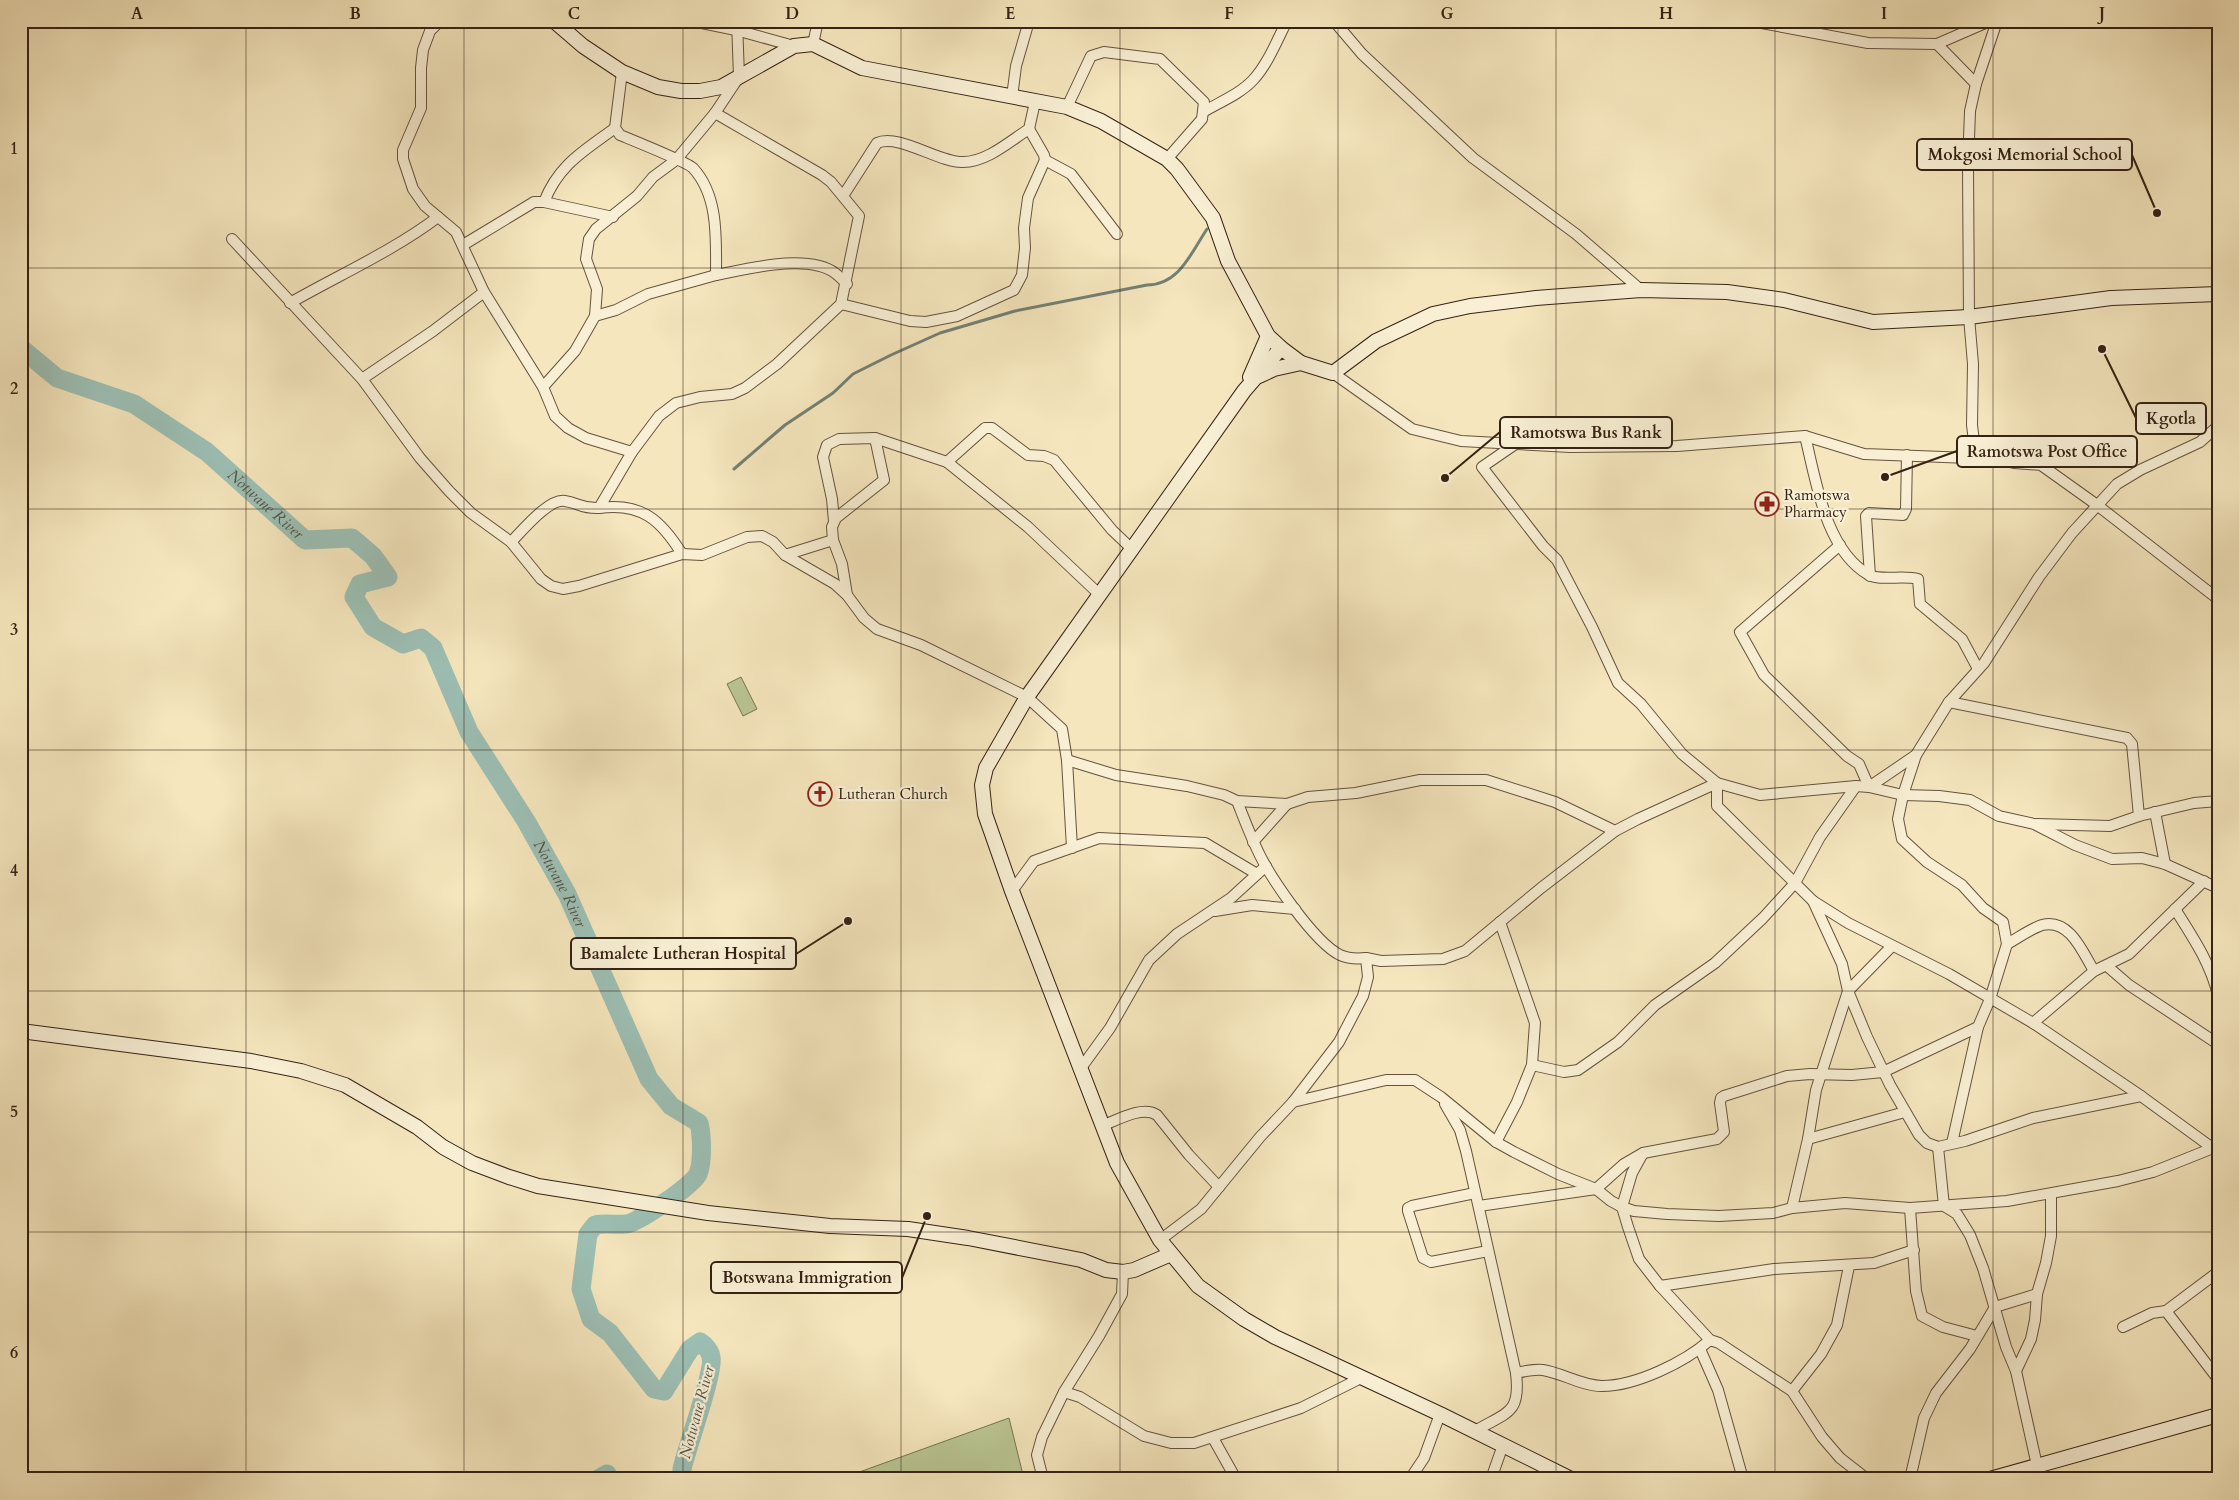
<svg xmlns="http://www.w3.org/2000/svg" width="2239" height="1500" font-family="Cardo,serif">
  <rect width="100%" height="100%" fill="#f5e6bd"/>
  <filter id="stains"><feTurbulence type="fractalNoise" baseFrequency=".004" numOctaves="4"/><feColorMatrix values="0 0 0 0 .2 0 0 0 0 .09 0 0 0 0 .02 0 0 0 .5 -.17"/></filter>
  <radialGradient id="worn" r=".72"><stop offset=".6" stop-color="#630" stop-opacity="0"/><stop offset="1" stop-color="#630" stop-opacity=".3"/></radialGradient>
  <g fill="#b9c693" stroke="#777454">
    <polygon points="741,677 757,709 743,716 727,684"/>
    <polygon points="1009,1418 1024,1479 840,1479"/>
  </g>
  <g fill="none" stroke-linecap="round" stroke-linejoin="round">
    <path stroke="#738074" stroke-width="3" d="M734 469 785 425 833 393 853 374 891 355 940 333 1015 311 1147 285C1179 285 1191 253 1207 229"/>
    <g stroke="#9cbfb4" stroke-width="19">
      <path id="s1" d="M21 348 57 378 134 404 207 452 305 540 352 538 373 556 388 577 360 584 354 597 373 627 403 644 421 638 433 648 469 732 526 821 567 894 649 1079 671 1106 699 1123C702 1135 703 1162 698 1174 694 1184 638 1223 626 1224 615 1225 605 1223 595 1225L588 1234 581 1289 591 1319 610 1333 654 1389 664 1391 690 1349 700 1342C705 1345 710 1351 711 1357 715 1370 686 1450 682 1469L683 1479"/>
      <polyline points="598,1479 607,1474 610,1479"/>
    </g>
    <g stroke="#65533e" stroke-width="12">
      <g id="street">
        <polyline points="440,21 430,31 423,50 421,68 421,108 403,150 403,159 413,189 425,206 456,232 484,292 543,387 555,416 568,428 586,438 632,452"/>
        <polyline points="692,21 736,30 794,46"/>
        <polyline points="1334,21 1362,54 1473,158 1576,234 1641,290"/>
        <polyline points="1751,21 1868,43 1937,44 1990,21"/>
        <polyline points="813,44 818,21"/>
        <polyline points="1937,44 1976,84"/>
        <path d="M622 72 615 128 620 135C632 140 687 162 693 168 719 196 716 240 716 275 747 269 808 253 835 273 839 276 843 280 847 284"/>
        <polyline points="1012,97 1016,66 1029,21"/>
        <polyline points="1067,107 1091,56 1104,52 1160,59 1204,102 1202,119 1167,159"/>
        <path d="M1203 112C1220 102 1240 94 1253 80 1268 64 1277 40 1287 21"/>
        <polyline points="1045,160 1071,174 1117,234"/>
        <path d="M843 196 877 143C899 133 939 163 963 162 987 162 1010 141 1029 129L1035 102"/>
        <path d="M544 202C559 164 584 151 615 128"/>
        <polyline points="232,239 362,379 420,458 449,491 471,513 511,542 541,579 551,586 563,589 579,586 682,554 702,555 747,537 762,536 773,542 785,555 833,540 832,527 836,518 884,480 875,438"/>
        <polyline points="463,245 534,202 544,202 613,217"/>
        <path d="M290 303C339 275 393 251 438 217"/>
        <polyline points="841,304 910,321 926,322 957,316 1014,290 1022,275 1025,248 1024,228 1028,198 1045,160 1044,155 1029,129"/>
        <polyline points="595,316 597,289 586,259 589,239 596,229 637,196 653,177 676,160 715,113 739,77 737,21"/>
        <polyline points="1333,373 1412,429 1461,441 1570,447 1677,446 1805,436 1864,454 1996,459 2014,463 2041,465 2097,505 2218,599"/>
        <polyline points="362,379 433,331 484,292"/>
        <polyline points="543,387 575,351 595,316 616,310 648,294 716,275"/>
        <path d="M1805 436C1816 480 1825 550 1869 575 1880 581 1904 575 1918 579L1920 604 1962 639 1978 669"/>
        <polyline points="1514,445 1482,467 1543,546 1557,560 1592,627 1618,683 1641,704 1682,754 1717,783 1717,806 1813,901 1848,923 1949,974 2033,1023 2141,1096 2218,1152"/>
        <polyline points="1976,458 1972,425 1973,364 1969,317 1968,166 1970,111 1976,84 1997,21"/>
        <polyline points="947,462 985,428 992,428 1028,455 1044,456 1054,460 1112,530 1133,550"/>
        <path d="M599 508C641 502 661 520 682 554"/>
        <polyline points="834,521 832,499 823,457 827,445 839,439 875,438 947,462 1028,527 1100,595"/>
        <polyline points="833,540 842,564 847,595"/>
        <path d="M511 542C523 530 549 498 565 501 579 503 582 509 599 508L632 452 659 416 676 403 700 397 732 394 745 388 777 364 841 304 859 216 831 182 822 175 715 113"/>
        <polyline points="1840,545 1740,632 1764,675 1847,756 1859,764 1869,787 1903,795 1939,796 1970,800 1999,816 2034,824 2075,845 2112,859 2142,858 2165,864 2218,888"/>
        <polyline points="785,555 835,584 847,595 864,618 877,629 921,645 1027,697 1062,729 1067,760 1072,848"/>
        <polyline points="1870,576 1866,516 1869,513 1903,515 1906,509 1907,455"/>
        <polyline points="1949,702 2127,738 2132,744 2139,816"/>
        <polyline points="1916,755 1903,795 1898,819 1902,839 1927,862 1962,885 1983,908 2003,922 2007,944 1990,999 1978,1027 1952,1143"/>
        <polyline points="1067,760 1116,775 1187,786 1224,795 1237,801 1287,804 1308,797 1356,793 1420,780 1486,780 1555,802 1615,831"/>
        <path d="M1237 801C1243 816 1249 832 1256 847 1268 875 1314 942 1340 955 1349 959 1357 959 1366 958"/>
        <polyline points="2155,812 2165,864"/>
        <polyline points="2037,824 2110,826 2139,816 2194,803 2218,801"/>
        <polyline points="1253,842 1287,804"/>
        <polyline points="1012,891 1034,861 1099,838 1205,843 1257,874"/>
        <polyline points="1813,901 1842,964 1848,991 1867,1037 1890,1085 1919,1135 1927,1143 1938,1147 1965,1141 2033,1118 2141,1096"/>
        <path d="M2175 909C2192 936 2210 962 2218 995"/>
        <polyline points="1215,911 1252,905 1295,909"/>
        <path d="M2007 944C2018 938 2030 929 2042 925 2070 918 2083 953 2094 971"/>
        <polyline points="2107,966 2129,985 2218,1044"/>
        <polyline points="2033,1023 2094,971 2129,954 2204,881"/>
        <polyline points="1532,1065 1564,1072 1578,1070 1618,1042 1655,1005 1715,963 1763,918 1795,883 1820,837 1856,786"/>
        <polyline points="1081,1068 1110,1028 1149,960 1177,934 1231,898 1266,866"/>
        <polyline points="1293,1102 1386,1080 1415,1080 1441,1097 1496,1142 1514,1152 1558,1174 1596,1189 1611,1201 1622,1207 1634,1211 1667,1214 1719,1216 1773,1213 1792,1208 1845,1203 1910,1208 2007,1201 2118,1181 2153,1172 2213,1148"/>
        <path d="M1445 1104 1460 1130 1466 1151 1516 1373C1521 1414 1507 1412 1475 1431"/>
        <path d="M1102 1126C1117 1120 1143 1105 1157 1115L1189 1155 1219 1187"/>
        <polyline points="1808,1139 1905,1112"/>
        <polyline points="1496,1142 1517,1102 1532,1065 1535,1023 1500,922"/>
        <polyline points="1938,1147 1944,1206 1957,1214 1970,1235 1983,1268 2006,1347 2016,1371 2031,1339 2035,1320 2037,1294 2046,1263 2051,1236 2051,1195"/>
        <polyline points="1643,1153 1632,1173 1622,1207 1628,1227 1639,1259 1660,1286 1710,1340 1719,1343 1792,1391 1822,1437 1840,1458 1867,1479"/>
        <polyline points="1475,1193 1412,1206 1408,1208 1408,1211 1423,1258 1431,1262 1488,1251"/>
        <polyline points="1479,1206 1596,1189 1624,1164 1643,1153 1717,1139 1724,1132 1720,1103 1721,1098 1724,1096 1787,1076 1810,1074 1852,1075 1883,1072 1978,1027"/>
        <polyline points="1792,1208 1808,1139 1816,1090 1848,991 1892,946"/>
        <polyline points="1910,1208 1916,1291 1922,1316 1943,1327 1977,1336"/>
        <polyline points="1160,1240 1201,1209 1260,1137 1293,1102 1339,1042 1363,996 1368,977 1366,958 1381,961 1443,959 1465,951 1541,888 1615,831 1638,819 1717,783 1760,795 1856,786 1869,787 1916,755 1949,702 1984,663 2039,577 2072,533 2117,484 2140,470 2200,442 2218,426"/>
        <polyline points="2218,1272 2166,1311 2218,1379"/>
        <polyline points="1660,1286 1774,1269 1874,1263 1914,1250"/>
        <polyline points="2123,1327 2152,1313 2166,1311"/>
        <polyline points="1700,1349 1718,1390 1743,1479"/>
        <polyline points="2016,1371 2040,1479"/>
        <path d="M1516 1373C1525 1371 1534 1369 1543 1370 1562 1373 1582 1386 1602 1386 1636 1386 1685 1362 1710 1340"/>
        <polyline points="1792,1391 1821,1354 1837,1325 1849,1266"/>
        <polyline points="1064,1392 1080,1397 1144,1436 1171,1443 1194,1443 1301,1408 1361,1378"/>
        <polyline points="1213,1438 1236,1479"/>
        <polyline points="1043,1479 1037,1455 1042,1437 1064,1392 1099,1336 1122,1294 1123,1272"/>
        <polyline points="1410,1479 1424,1458 1440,1414"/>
        <polyline points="1491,1479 1503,1445"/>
        <polyline points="1910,1479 1924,1418 1936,1393 1970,1349 1995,1307 2037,1294"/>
      </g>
    </g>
    <g stroke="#352214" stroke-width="16">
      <g id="secondary">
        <polyline points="554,21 583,46 622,72 658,87 681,91 700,91 721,87 794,46 813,44 862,68 1067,107 1101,121 1167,159 1177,169 1213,218 1228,261 1268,336 1281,348 1301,363 1333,373 1376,341 1433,314 1470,306 1536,298 1641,290 1727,292 1784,300 1873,322 1969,317 2111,298 2218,294"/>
        <polyline points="1281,348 1244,391 1027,697 986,768 982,785 985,814 1012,891 1117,1163 1160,1240 1198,1286 1244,1319 1275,1337 1440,1414 1571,1479"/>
        <polyline points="1259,376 1274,369 1301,363"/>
        <polyline points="1250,377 1268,336"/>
        <polyline points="21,1031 251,1061 301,1071 345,1085 417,1127 443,1147 472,1163 509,1177 538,1186 708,1213 830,1226 908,1229 968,1238 1081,1260 1106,1270 1123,1272 1134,1270 1171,1254"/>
        <polyline points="1990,1479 2218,1415"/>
      </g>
    </g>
    <use href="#street" stroke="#f8efd4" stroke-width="10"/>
    <use href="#secondary" stroke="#f8efd4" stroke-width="14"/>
  </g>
  <path fill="none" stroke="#352214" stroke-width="1" stroke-opacity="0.55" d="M246 21V1479M464 21V1479M683 21V1479M901 21V1479M1120 21V1479M1338 21V1479M1556 21V1479M1775 21V1479M1993 21V1479M21 268H2218M21 509H2218M21 750H2218M21 991H2218M21 1232H2218"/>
  <defs>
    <g id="pharmacy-ring" transform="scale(1.25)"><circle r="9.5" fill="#f8efd4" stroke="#8f2418" stroke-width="1.5"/><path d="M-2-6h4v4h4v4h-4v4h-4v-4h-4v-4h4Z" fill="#8f2418"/></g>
    <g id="church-ring" transform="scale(1.25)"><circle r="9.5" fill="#f8efd4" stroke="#8f2418" stroke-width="1.5"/><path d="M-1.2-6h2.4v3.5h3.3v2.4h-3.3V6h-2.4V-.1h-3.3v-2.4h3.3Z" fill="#8f2418"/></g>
  </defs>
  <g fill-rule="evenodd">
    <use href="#pharmacy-ring" x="1767" y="504"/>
    <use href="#church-ring" x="820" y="794"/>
  </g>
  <g text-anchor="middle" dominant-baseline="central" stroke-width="4.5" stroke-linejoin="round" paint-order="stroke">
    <g font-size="15" fill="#352214" stroke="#f8efd4" text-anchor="start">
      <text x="1784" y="495">Ramotswa<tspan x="1784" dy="17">Pharmacy</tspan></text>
      <text x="838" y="794">Lutheran Church</text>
    </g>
    <g font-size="16" font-style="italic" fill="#545144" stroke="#f8efd4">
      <text stroke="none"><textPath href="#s1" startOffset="294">Notwane River</textPath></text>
      <text stroke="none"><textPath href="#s1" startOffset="864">Notwane River</textPath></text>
      <text transform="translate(697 1412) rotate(-75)">Notwane River</text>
    </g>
  </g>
  <path fill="none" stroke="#352214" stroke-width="2" d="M2157 213L2132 155M2102 349L2136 418M1445 478L1500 432M1885 477L1957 451M848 921L796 954M927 1216L902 1278"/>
  <g fill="#352214" stroke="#f8efd4" stroke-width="2">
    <circle cx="2157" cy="213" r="5"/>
    <circle cx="2102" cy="349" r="5"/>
    <circle cx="1445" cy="478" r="5"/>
    <circle cx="1885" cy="477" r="5"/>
    <circle cx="848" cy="921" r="5"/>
    <circle cx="927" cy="1216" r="5"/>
  </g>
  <g fill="#f8efd4" stroke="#352214" stroke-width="2">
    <rect x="1917" y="139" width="215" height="31" rx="5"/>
    <rect x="2136" y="403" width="70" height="31" rx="5"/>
    <rect x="1500" y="417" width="172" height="31" rx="5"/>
    <rect x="1957" y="436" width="180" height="31" rx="5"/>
    <rect x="571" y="938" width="225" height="31" rx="5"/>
    <rect x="711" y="1262" width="191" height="31" rx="5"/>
  </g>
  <g font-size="16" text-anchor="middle" font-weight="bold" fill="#352214">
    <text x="2025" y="160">Mokgosi Memorial School</text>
    <text x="2171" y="424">Kgotla</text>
    <text x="1586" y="438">Ramotswa Bus Rank</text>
    <text x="2047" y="457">Ramotswa Post Office</text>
    <text x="683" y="959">Bamalete Lutheran Hospital</text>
    <text x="807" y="1283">Botswana Immigration</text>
  </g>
  <rect width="2239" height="1500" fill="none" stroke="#f5e6bd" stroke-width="55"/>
  <rect x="28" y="28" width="2184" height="1444" fill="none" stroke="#352214" stroke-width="2"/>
  <g font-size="16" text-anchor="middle" font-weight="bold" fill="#352214">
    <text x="137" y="19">A</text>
    <text x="355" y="19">B</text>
    <text x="574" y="19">C</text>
    <text x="792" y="19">D</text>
    <text x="1010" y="19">E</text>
    <text x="1229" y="19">F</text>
    <text x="1447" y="19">G</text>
    <text x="1666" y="19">H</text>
    <text x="1884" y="19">I</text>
    <text x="2102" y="19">J</text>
    <text x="14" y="154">1</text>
    <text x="14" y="394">2</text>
    <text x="14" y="635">3</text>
    <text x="14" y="876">4</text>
    <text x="14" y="1117">5</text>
    <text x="14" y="1358">6</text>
  </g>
  <rect width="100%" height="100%" filter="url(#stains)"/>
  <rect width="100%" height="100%" fill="url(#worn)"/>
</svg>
